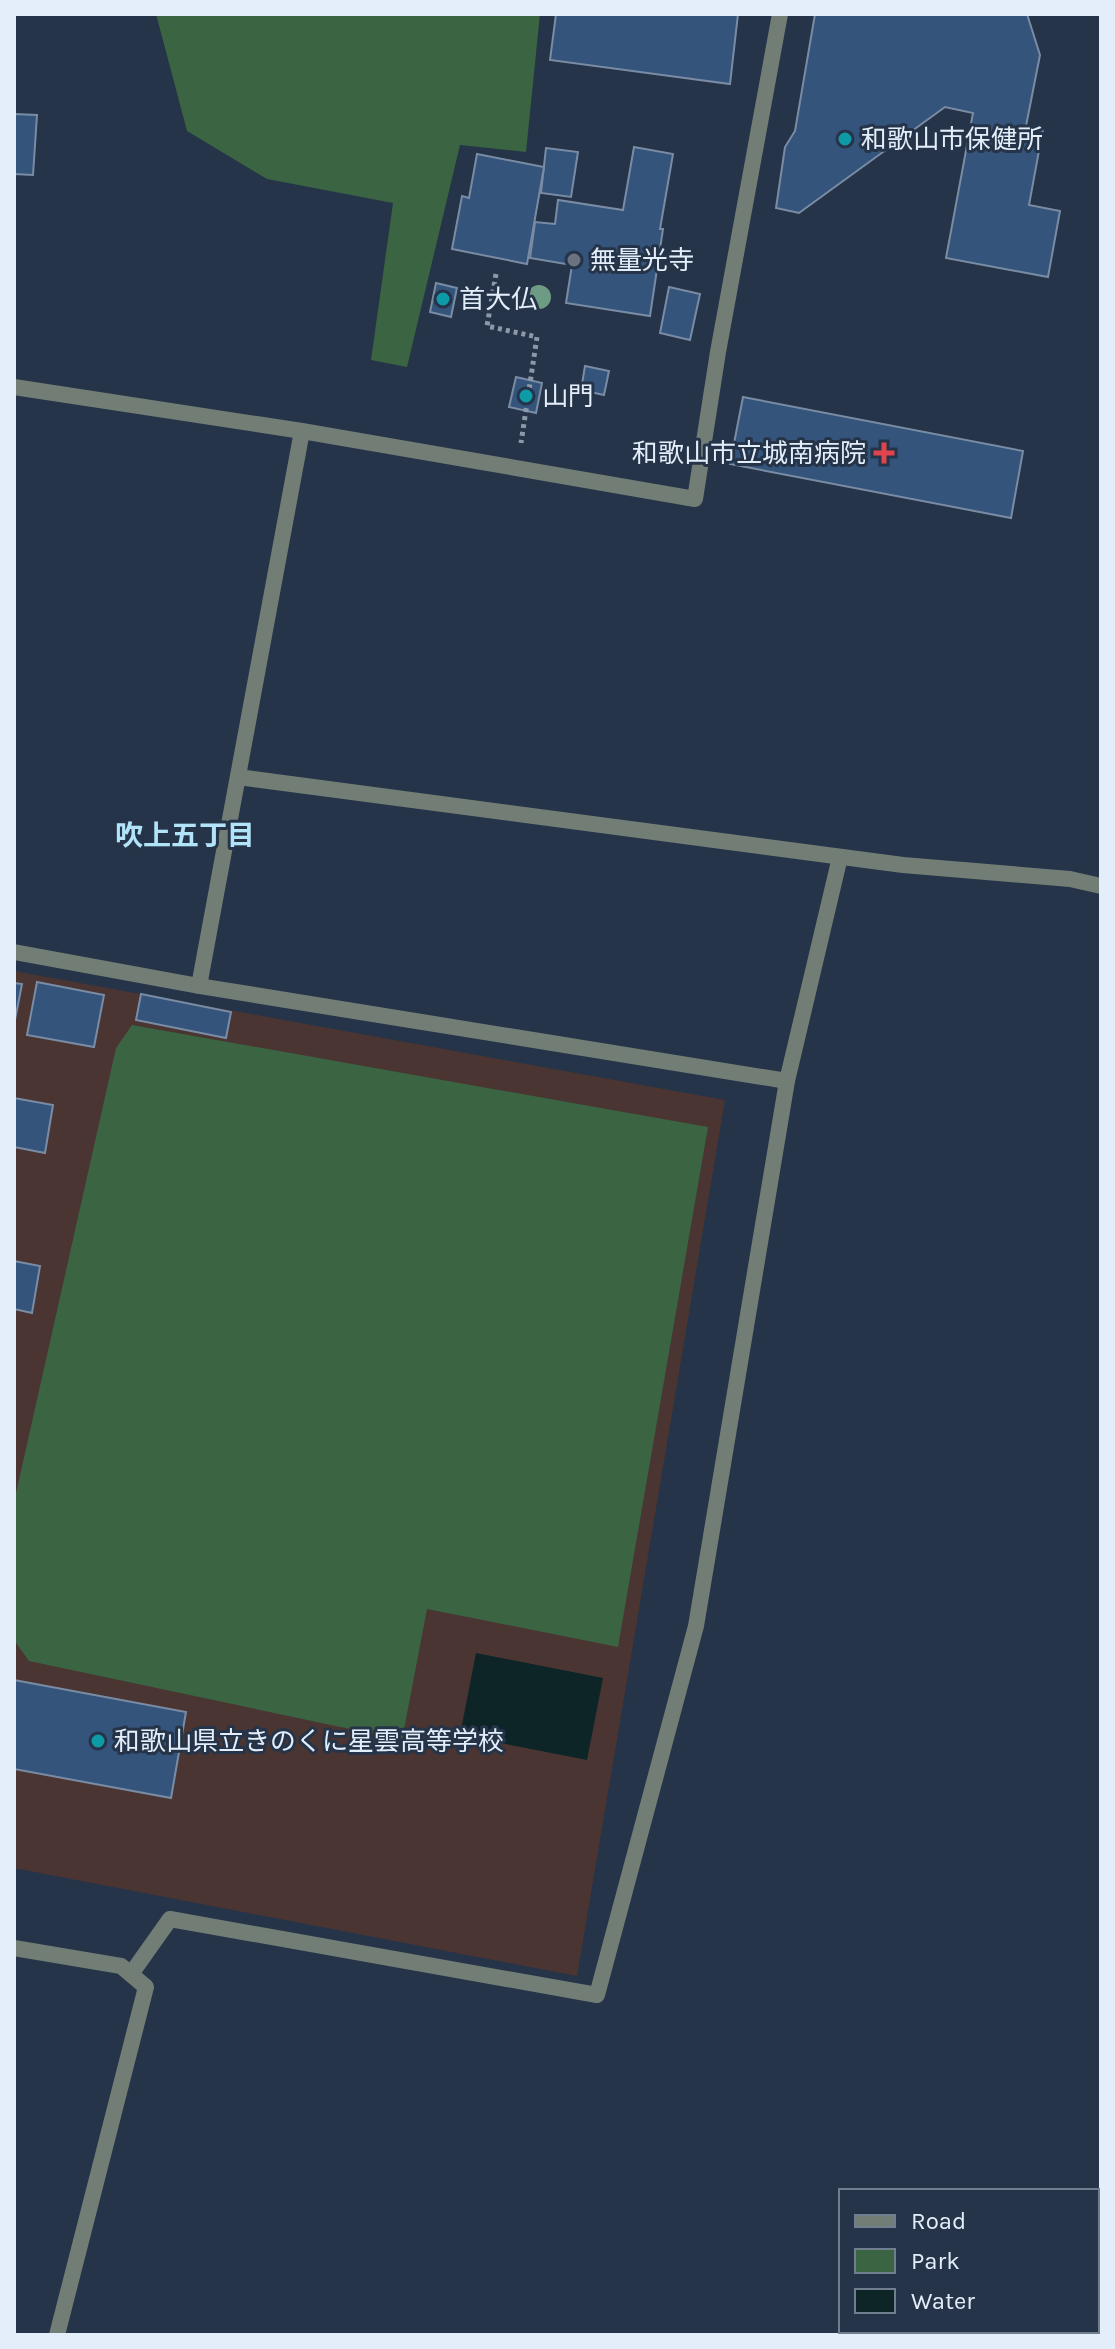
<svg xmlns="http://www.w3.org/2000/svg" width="1115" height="2349" font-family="Karla,'Noto Sans JP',sans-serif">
  <rect width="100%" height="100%" fill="#253448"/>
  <polygon fill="#4a3533" points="14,971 725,1100 577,1976 14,1868"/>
  <g fill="#3a6442">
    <polygon points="156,14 540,14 526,152 460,145 407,367 371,360 393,203 267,179 187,131"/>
    <polygon points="132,1025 708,1127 618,1647 427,1609 402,1740 29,1661 14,1640 14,1502 116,1048"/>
  </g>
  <polygon fill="#0d2527" points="476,1653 603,1678 587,1760 460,1735"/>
  <g fill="#34547c" stroke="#7a8ca4" stroke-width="2">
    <polygon points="556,14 738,14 730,84 550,60"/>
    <polygon points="815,14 1027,14 1040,55 1026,126 1043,129 1029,205 1060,211 1048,277 946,258 973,113 945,107 799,213 776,208 785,147 795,131"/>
    <polygon points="14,114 37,115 33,175 14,174"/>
    <polygon points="634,147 673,154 660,229 663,229 650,316 566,303 572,265 530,258 535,222 555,224 558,200 623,210"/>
    <polygon points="546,148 578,152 571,197 541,193"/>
    <polygon points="477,154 544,167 527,264 452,249 462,196 469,198"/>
    <polygon points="436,283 457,288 451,317 430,312"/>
    <polygon points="669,287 700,294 690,340 660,333"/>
    <polygon points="585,366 609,371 604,395 581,390"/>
    <polygon points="516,377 542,383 536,413 509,407"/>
    <polygon points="743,397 1023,451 1011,518 730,464"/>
    <polygon points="37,982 104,995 94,1047 27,1035"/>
    <polygon points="14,983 22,984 14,1025"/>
    <polygon points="141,994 231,1012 226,1038 136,1020"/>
    <polygon points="14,1098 53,1105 45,1153 14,1147"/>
    <polygon points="14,1261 40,1266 32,1313 14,1309"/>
    <polygon points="14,1680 186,1712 171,1798 14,1769"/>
  </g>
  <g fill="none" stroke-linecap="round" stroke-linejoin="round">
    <polyline stroke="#8d99a9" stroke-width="5" stroke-dasharray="4 4" stroke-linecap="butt" points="496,274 487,326 537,337 521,443"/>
    <g stroke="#727d75" stroke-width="16">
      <polyline points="14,387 302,431 695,499 718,352 780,14"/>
      <polyline points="238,777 903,865 1070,879 1101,886"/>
      <polyline points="14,952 199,986 787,1081"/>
      <polyline points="199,986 302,431"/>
      <polyline points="14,1948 121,1966 146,1987 57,2335"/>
      <polyline points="131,1974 170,1919 597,1995 696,1626 787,1081 840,857"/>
    </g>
  </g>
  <circle fill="#6e9b83" cx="539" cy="297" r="12"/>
  <g fill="#0f9aa8" stroke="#253448" stroke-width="3">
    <circle cx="845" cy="139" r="8"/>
    <circle cx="443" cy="299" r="8"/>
    <circle cx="526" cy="396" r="8"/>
    <circle cx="98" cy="1741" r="8"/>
  </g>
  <circle fill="#6b7280" stroke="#253448" stroke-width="3" cx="574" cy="260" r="8"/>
  <path fill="#e0444e" stroke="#253448" stroke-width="3" d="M880 441h8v8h8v8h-8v8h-8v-8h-8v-8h8z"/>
  <g text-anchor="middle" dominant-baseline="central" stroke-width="6" stroke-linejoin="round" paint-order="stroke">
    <g font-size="26" fill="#e4eefb" stroke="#253448" text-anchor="start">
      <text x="861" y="139">和歌山市保健所</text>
      <text x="590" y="260">無量光寺</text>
      <text x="459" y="299">首大仏</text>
      <text x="542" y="396">山門</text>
      <text x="866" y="453" text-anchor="end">和歌山市立城南病院</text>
      <text x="114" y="1741">和歌山県立きのくに星雲高等学校</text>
    </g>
    <g font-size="28" font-weight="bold" fill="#b1e3f9" stroke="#253448">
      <text x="185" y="835">吹上五丁目</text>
    </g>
  </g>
  <rect width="1115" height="2349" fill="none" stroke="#e4eefb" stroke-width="32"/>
  <rect x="839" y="2189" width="260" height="144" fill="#253448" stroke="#717e90" stroke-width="2"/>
  <rect x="855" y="2215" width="40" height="12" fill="#727d75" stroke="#717e90" stroke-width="2"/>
  <text x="911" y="2229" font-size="24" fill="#e4eefb">Road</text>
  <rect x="855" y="2249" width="40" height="24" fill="#3a6442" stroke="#717e90" stroke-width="2"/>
  <text x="911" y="2269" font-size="24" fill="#e4eefb">Park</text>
  <rect x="855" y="2289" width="40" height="24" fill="#0d2527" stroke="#717e90" stroke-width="2"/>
  <text x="911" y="2309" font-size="24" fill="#e4eefb">Water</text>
</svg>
